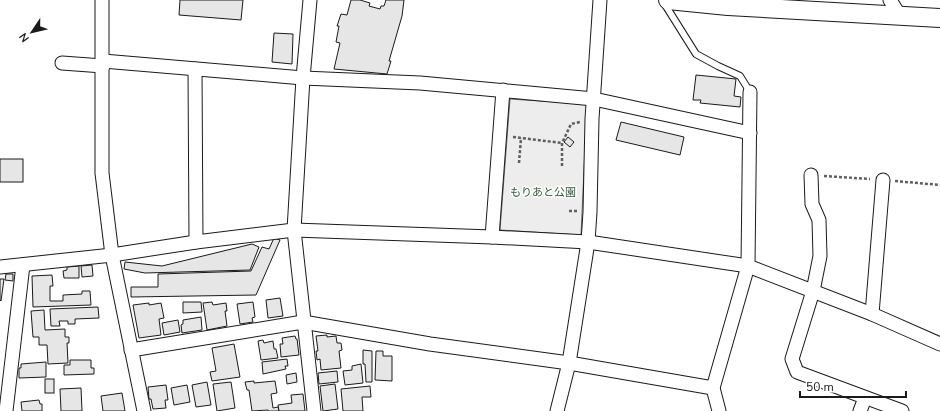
<svg xmlns="http://www.w3.org/2000/svg" width="940" height="411" font-family="'Nunito Sans','Noto Sans JP',sans-serif">
  <rect width="100%" height="100%" fill="#fff"/>
  <polygon fill="#ededed" stroke="#6a6a6a" points="510,99 587,104 581,235 500,230"/>
  <g fill="#e6e6e6" stroke="#1a1a1a">
    <polygon points="180,0 243,0 241,20 179,15"/>
    <polygon points="351,0 360,0 370,3 369,6 380,9 381,6 384,6 386,0 404,0 402,16 389,61 391,61 387,74 334,69 340,43 336,42 339,26 337,26 341,14 347,15"/>
    <polygon points="274,33 293,34 292,64 272,62"/>
    <polygon points="696,75 736,79 734,96 741,97 740,107 700,103 701,100 693,100"/>
    <polygon points="621,122 684,137 680,155 616,140"/>
    <polygon points="568,137 574,142 570,147 564,142"/>
    <rect x="0" y="159" width="23" height="23"/>
    <polygon points="274,238 280,240 256,295 131,297 131,287 158,287 158,274 251,271 262,247 269,249"/>
    <polygon points="252,244 259,247 250,270 145,273 124,269 125,262 162,266"/>
    <polygon points="92,265 93,276 82,277 81,266"/>
    <polygon points="79,266 79,278 64,278 63,271 67,270 67,267"/>
    <polygon points="6,274 13,274 13,281 5,280"/>
    <polygon points="52,275 53,286 50,286 50,301 63,301 63,295 82,294 82,291 90,291 91,305 33,307 32,276"/>
    <polygon points="0,279 4,279 1,301 0,300"/>
    <polygon points="280,298 283,316 268,318 266,300"/>
    <polygon points="183,302 201,302 202,312 183,313"/>
    <polygon points="212,302 213,305 226,303 227,311 225,311 227,326 207,330 203,303"/>
    <polygon points="253,302 255,317 252,318 253,322 240,324 237,304"/>
    <polygon points="149,303 149,305 161,303 164,318 159,319 161,335 139,338 133,305"/>
    <polygon points="98,307 99,318 75,319 75,324 68,324 68,321 59,321 60,326 51,326 50,309"/>
    <polygon points="44,310 45,330 65,329 65,337 69,337 69,343 67,343 68,363 48,364 47,345 39,345 39,337 33,337 31,311"/>
    <polygon points="201,317 202,330 182,333 181,325 183,324 183,320"/>
    <polygon points="178,320 180,332 164,335 162,323"/>
    <polygon points="327,335 327,337 336,336 337,343 341,343 342,350 339,351 341,368 321,370 320,359 317,360 316,351 318,351 316,336"/>
    <polygon points="295,336 296,339 297,339 299,355 281,357 280,344 283,344 282,338"/>
    <polygon points="263,340 264,343 273,341 274,349 276,349 278,358 261,360 258,341"/>
    <polygon points="234,344 240,377 212,381 210,372 216,371 212,348"/>
    <polygon points="363,350 372,351 372,382 366,382 365,364 363,364"/>
    <polygon points="376,351 383,351 383,356 392,356 392,381 375,380"/>
    <polygon points="287,359 288,366 285,366 286,369 263,374 262,362"/>
    <polygon points="70,360 91,360 91,368 94,368 94,374 64,375 64,365 70,365"/>
    <polygon points="46,362 46,377 19,378 19,368 21,368 21,364"/>
    <polygon points="361,364 363,383 345,385 343,371 352,370 352,366"/>
    <polygon points="337,371 338,382 319,384 318,373"/>
    <polygon points="296,373 297,382 287,384 286,375"/>
    <rect x="45" y="379" width="9" height="14"/>
    <polygon points="254,381 254,383 275,381 277,393 271,394 273,408 278,407 279,411 268,411 268,410 252,411 249,390 247,390 245,382"/>
    <polygon points="207,382 211,405 196,407 192,385"/>
    <polygon points="231,382 235,408 217,411 213,384"/>
    <polygon points="335,384 338,409 323,411 320,386"/>
    <polygon points="166,385 168,400 165,400 166,408 153,409 151,399 149,399 148,387"/>
    <polygon points="187,385 190,402 174,405 171,388"/>
    <polygon points="370,386 371,397 362,397 363,411 343,411 341,389"/>
    <polygon points="81,388 82,411 61,411 60,389"/>
    <polygon points="122,393 125,411 103,411 101,396"/>
    <polygon points="303,394 305,411 279,411 278,405 292,403 291,395"/>
    <polygon points="39,400 40,404 42,404 42,411 22,411 21,402"/>
  </g>
  <g fill="none" stroke-linecap="round" stroke-linejoin="round">
    <g stroke="#1a1a1a" stroke-width="8">
      <polyline id="lane" points="664,3 696,54 718,66 740,76 750,92"/>
    </g>
    <g stroke="#1a1a1a" stroke-width="15">
      <g id="street">
        <polyline points="102,0 102,173 112,255 144,411"/>
        <polyline points="310,0 303,78 294,230 314,411"/>
        <polyline points="890,0 900,16"/>
        <polyline points="103,61 303,78 420,83 594,99 750,133"/>
        <polyline points="62,63 103,66"/>
        <polyline points="195,69 196,242"/>
        <polyline points="750,92 748,266 872,314 940,344"/>
        <polyline points="811,175 812,204 819,220 820,256 813,291 792,359 797,372 902,411"/>
        <polyline points="492,237 503,90"/>
        <polyline points="0,267 112,255 196,242 294,230 492,237 588,242 748,266 713,388 719,411"/>
        <polyline points="872,314 883,180"/>
        <polyline points="131,350 303,322 430,344 569,363 713,388"/>
        <polyline points="6,411 23,265"/>
        <polyline points="557,411 569,363 588,242 590,212 592,119 600,0"/>
        <polyline points="860,411 865,398"/>
      </g>
    </g>
    <g stroke="#1a1a1a" stroke-width="20">
      <polyline id="secondary" points="668,0 728,6 940,18"/>
    </g>
    <g stroke="#5f5f5f" stroke-width="2.5" stroke-dasharray="3 2" stroke-linecap="butt">
      <polyline points="513,137 562,143"/>
      <polyline points="519,163 521,138"/>
      <polyline points="562,166 562,143 571,124 580,122"/>
      <polyline points="824,176 870,179"/>
      <polyline points="895,181 940,185"/>
      <polyline points="569,211 578,211"/>
    </g>
    <use href="#lane" stroke="#fff" stroke-width="6"/>
    <use href="#street" stroke="#fff" stroke-width="13"/>
    <use href="#secondary" stroke="#fff" stroke-width="18"/>
  </g>
  <g text-anchor="middle" dominant-baseline="central" stroke-width="3" stroke-linejoin="round" paint-order="stroke">
    <g font-size="11" fill="#2b5a34" stroke="#fff">
      <text x="543" y="192">もりあと公園</text>
    </g>
  </g>
  <g transform="translate(32 32) rotate(235)" stroke="#ffffff" stroke-width="3" paint-order="stroke">
  <path d="M0-3L7 15L0 10L-7 15Z" fill="#1a1a1a"/>
  <text y="-6" font-size="11" font-weight="bold" text-anchor="middle" fill="#1a1a1a">N</text>
  </g>
  <path d="M800 391v6h106v-6" fill="none" stroke="#1a1a1a" stroke-width="2"/>
  <text x="806" y="391" font-size="12" fill="#1a1a1a" stroke="#ffffff" stroke-width="3" paint-order="stroke">50 m</text>
</svg>
